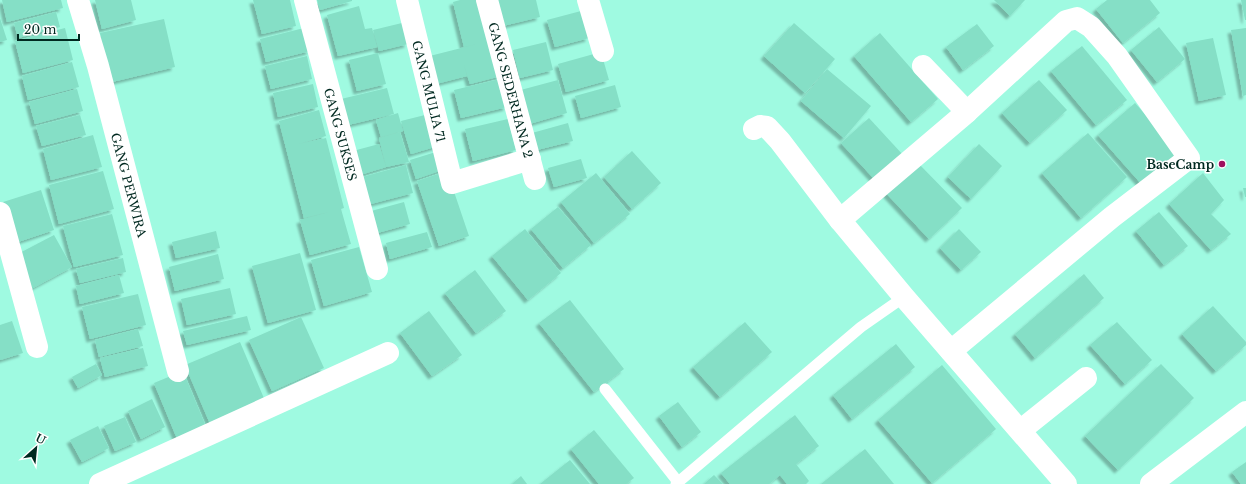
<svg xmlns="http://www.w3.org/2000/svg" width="1246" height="484" font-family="'Libre Baskerville',serif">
  <defs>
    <filter id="shadow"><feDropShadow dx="-3.5" dy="3.5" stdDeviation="1" flood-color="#0004"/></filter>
  </defs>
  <rect width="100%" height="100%" fill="#9ffae1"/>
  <g fill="#85dfc6" filter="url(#shadow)">
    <polygon points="2,0 61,0 63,8 7,22"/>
    <polygon points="95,0 131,0 136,20 102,29"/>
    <polygon points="253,0 290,0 296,26 262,34"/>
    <polygon points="317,0 352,0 352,1 320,10"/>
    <polygon points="460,0 481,0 501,76 470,84 464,65 467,76 428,86 422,58 477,44 464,47 453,2"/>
    <polygon points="496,0 536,0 540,17 503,26"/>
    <polygon points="994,0 1025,0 1010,16"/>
    <polygon points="1107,0 1150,0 1160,13 1123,43 1096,9"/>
    <polygon points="1241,0 1246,0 1246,20 1245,20"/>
    <polygon points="359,6 365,29 372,28 377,47 338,56 327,15"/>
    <polygon points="581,11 589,38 555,47 547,20"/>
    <polygon points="56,12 60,27 18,38 14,23"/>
    <polygon points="0,18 7,40 0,42"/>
    <polygon points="164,19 175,67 112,82 100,33"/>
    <polygon points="402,23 408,44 379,51 373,30"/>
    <polygon points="794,23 835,59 805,93 764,56"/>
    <polygon points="977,24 994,46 963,70 946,47"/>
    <polygon points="1159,27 1185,59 1157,82 1131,50"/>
    <polygon points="65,28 73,60 23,73 15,41"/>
    <polygon points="304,28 310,51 266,62 260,39"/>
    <polygon points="1246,28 1246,95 1243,96 1231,30"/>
    <polygon points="880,33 938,99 911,122 854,56"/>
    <polygon points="1213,38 1226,95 1199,101 1186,43"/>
    <polygon points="546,42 553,70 520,78 513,50"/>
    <polygon points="1082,46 1127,100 1096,125 1051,71"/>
    <polygon points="601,52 609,80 566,92 558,64"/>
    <polygon points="378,53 386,84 357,91 349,60"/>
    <polygon points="307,56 312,79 271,89 265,66"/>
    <polygon points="72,62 79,87 28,100 22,76"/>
    <polygon points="827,69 871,106 844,138 801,101"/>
    <polygon points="500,79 507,107 461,118 454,90"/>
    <polygon points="558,80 567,113 526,125 517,91"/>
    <polygon points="1039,80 1067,110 1030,143 1002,113"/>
    <polygon points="313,84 318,107 278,117 273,93"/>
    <polygon points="615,85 621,107 581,118 575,96"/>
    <polygon points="387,88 394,114 348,125 341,99"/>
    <polygon points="77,89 83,111 35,124 29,102"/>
    <polygon points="1135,103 1181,155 1144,187 1098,135"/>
    <polygon points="319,110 326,136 299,144 326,138 344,208 341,209 351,244 310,255 300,220 329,212 304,218 279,121"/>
    <polygon points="398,113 403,131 381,137 376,120"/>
    <polygon points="429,114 438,146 411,154 401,121"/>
    <polygon points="80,115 86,135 42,146 36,126"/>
    <polygon points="869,118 904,156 876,181 841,143"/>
    <polygon points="508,119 516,150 473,161 465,129"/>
    <polygon points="568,123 573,141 537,150 532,133"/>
    <polygon points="400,132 409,162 386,167 379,138"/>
    <polygon points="1088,133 1127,177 1081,218 1042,173"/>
    <polygon points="93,135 102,167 51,180 43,149"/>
    <polygon points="379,144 386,167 360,175 353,151"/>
    <polygon points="979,144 1002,166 971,199 948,177"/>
    <polygon points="439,151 445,169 416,179 410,160"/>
    <polygon points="632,151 661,183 632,209 604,177"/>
    <polygon points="581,159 587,178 554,187 548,168"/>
    <polygon points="918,163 962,208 929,239 886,193"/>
    <polygon points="406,165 413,193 363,206 355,179"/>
    <polygon points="103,171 114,209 59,224 49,185"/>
    <polygon points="447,171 469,236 439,246 417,181"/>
    <polygon points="596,173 630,214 594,243 561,202"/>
    <polygon points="1203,173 1224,200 1211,214 1231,234 1211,250 1169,204"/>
    <polygon points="1243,188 1246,188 1246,197 1245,197"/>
    <polygon points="41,190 54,230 12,244 0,203"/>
    <polygon points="404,202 410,224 370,235 364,213"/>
    <polygon points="558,207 591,245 563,268 531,229"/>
    <polygon points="1159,212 1188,246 1164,265 1136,231"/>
    <polygon points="112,214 123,255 74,267 63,226"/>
    <polygon points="525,229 561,273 528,300 492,256"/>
    <polygon points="959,229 981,252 961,270 940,248"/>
    <polygon points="216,231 220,248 176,258 172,242"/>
    <polygon points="427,232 432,247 390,259 386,243"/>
    <polygon points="54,235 72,267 31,289 14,256"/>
    <polygon points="359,247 372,292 324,306 311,260"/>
    <polygon points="300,253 316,310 268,323 252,266"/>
    <polygon points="218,254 224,279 175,291 169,267"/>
    <polygon points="123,258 126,272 80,283 76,269"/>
    <polygon points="475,270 506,311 476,333 445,293"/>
    <polygon points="1084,274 1104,298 1035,358 1015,334"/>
    <polygon points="119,275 124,293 80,304 76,286"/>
    <polygon points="230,288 236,314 187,325 181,299"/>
    <polygon points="138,294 146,325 90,339 82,307"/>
    <polygon points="570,300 624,369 594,392 539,323"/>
    <polygon points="1213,306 1246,342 1246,345 1216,371 1182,334"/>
    <polygon points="429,311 462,355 432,376 400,333"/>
    <polygon points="247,316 251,330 187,345 183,331"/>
    <polygon points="301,317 324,368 272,391 249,340"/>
    <polygon points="12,321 23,353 0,360 0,325"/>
    <polygon points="745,322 772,352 720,397 693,367"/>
    <polygon points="1117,322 1152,360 1125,384 1090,345"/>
    <polygon points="138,329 143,346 99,357 95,340"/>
    <polygon points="240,342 266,403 211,426 185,365"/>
    <polygon points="896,344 915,367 852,419 833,395"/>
    <polygon points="143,348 148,366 105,377 100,358"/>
    <polygon points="96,364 102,375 78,388 72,377"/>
    <polygon points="1161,364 1194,398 1118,470 1085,436"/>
    <polygon points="942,365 996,429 932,483 878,420"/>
    <polygon points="183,371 207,429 178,441 154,383"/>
    <polygon points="152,399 165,427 141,439 128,411"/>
    <polygon points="678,402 701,432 682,447 659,416"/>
    <polygon points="795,415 819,446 796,464 809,481 806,484 787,484 780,475 769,484 730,484 721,473"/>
    <polygon points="125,417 136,442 115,451 104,426"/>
    <polygon points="98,426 109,448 82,462 70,440"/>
    <polygon points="594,430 634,478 626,484 599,484 571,449"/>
    <polygon points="865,449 894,484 821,484"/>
    <polygon points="570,460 590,484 540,484"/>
    <polygon points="1246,462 1246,484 1241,484 1232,472"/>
    <polygon points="714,475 723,484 704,484"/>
    <polygon points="521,476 527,484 512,484"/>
  </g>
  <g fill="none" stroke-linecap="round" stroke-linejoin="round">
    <g stroke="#fff" stroke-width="11">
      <polyline points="605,389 678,482"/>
      <polyline points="676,484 861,327 904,297"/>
    </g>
    <g stroke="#fff" stroke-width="22">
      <path id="s1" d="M78 0 98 66 178 371"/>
      <path id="s2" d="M305 0 377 269"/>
      <path id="s3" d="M407 0 452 183 530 159"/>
      <path id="s4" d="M487 0 535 179"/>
      <polyline points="588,0 603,51"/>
      <polyline points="923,66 967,112"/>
      <polyline points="754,129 760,126 767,127 780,141 840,220 904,297 1066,484"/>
      <polyline points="0,213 37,347"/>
      <polyline points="840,220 967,112 1066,21 1077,18 1091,27 1117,56 1189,158 1112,217 951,351"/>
      <polyline points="1021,430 1086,378"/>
      <polyline points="100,484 388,353"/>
      <polyline points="1151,484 1246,412"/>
    </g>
  </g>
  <circle fill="#9e115f" stroke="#fff" stroke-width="1.5" cx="1222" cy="164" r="4"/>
  <g text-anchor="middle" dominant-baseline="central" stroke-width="3" stroke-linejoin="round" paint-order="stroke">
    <g font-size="12" fill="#002920" stroke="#fff">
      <text stroke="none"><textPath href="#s4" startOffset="93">GANG SEDERHANA 2</textPath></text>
      <text stroke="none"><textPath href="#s3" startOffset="94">GANG MULIA 71</textPath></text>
      <text stroke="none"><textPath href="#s2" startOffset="139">GANG SUKSES</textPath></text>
      <text stroke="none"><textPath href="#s1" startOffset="192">GANG PERWIRA</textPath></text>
    </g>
    <g font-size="12" font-weight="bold" fill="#002920" stroke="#fff" text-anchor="end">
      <text x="1214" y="164">BaseCamp</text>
    </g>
  </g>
  <g transform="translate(36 448) rotate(27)" stroke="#ffffff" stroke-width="3" paint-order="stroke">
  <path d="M0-3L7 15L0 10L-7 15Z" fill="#002920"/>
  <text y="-6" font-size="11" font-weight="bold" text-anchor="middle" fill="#002920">U</text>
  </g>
  <path d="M18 34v6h61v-6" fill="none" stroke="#002920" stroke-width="2"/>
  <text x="24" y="34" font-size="12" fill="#002920" stroke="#ffffff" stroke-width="3" paint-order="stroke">20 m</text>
</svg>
